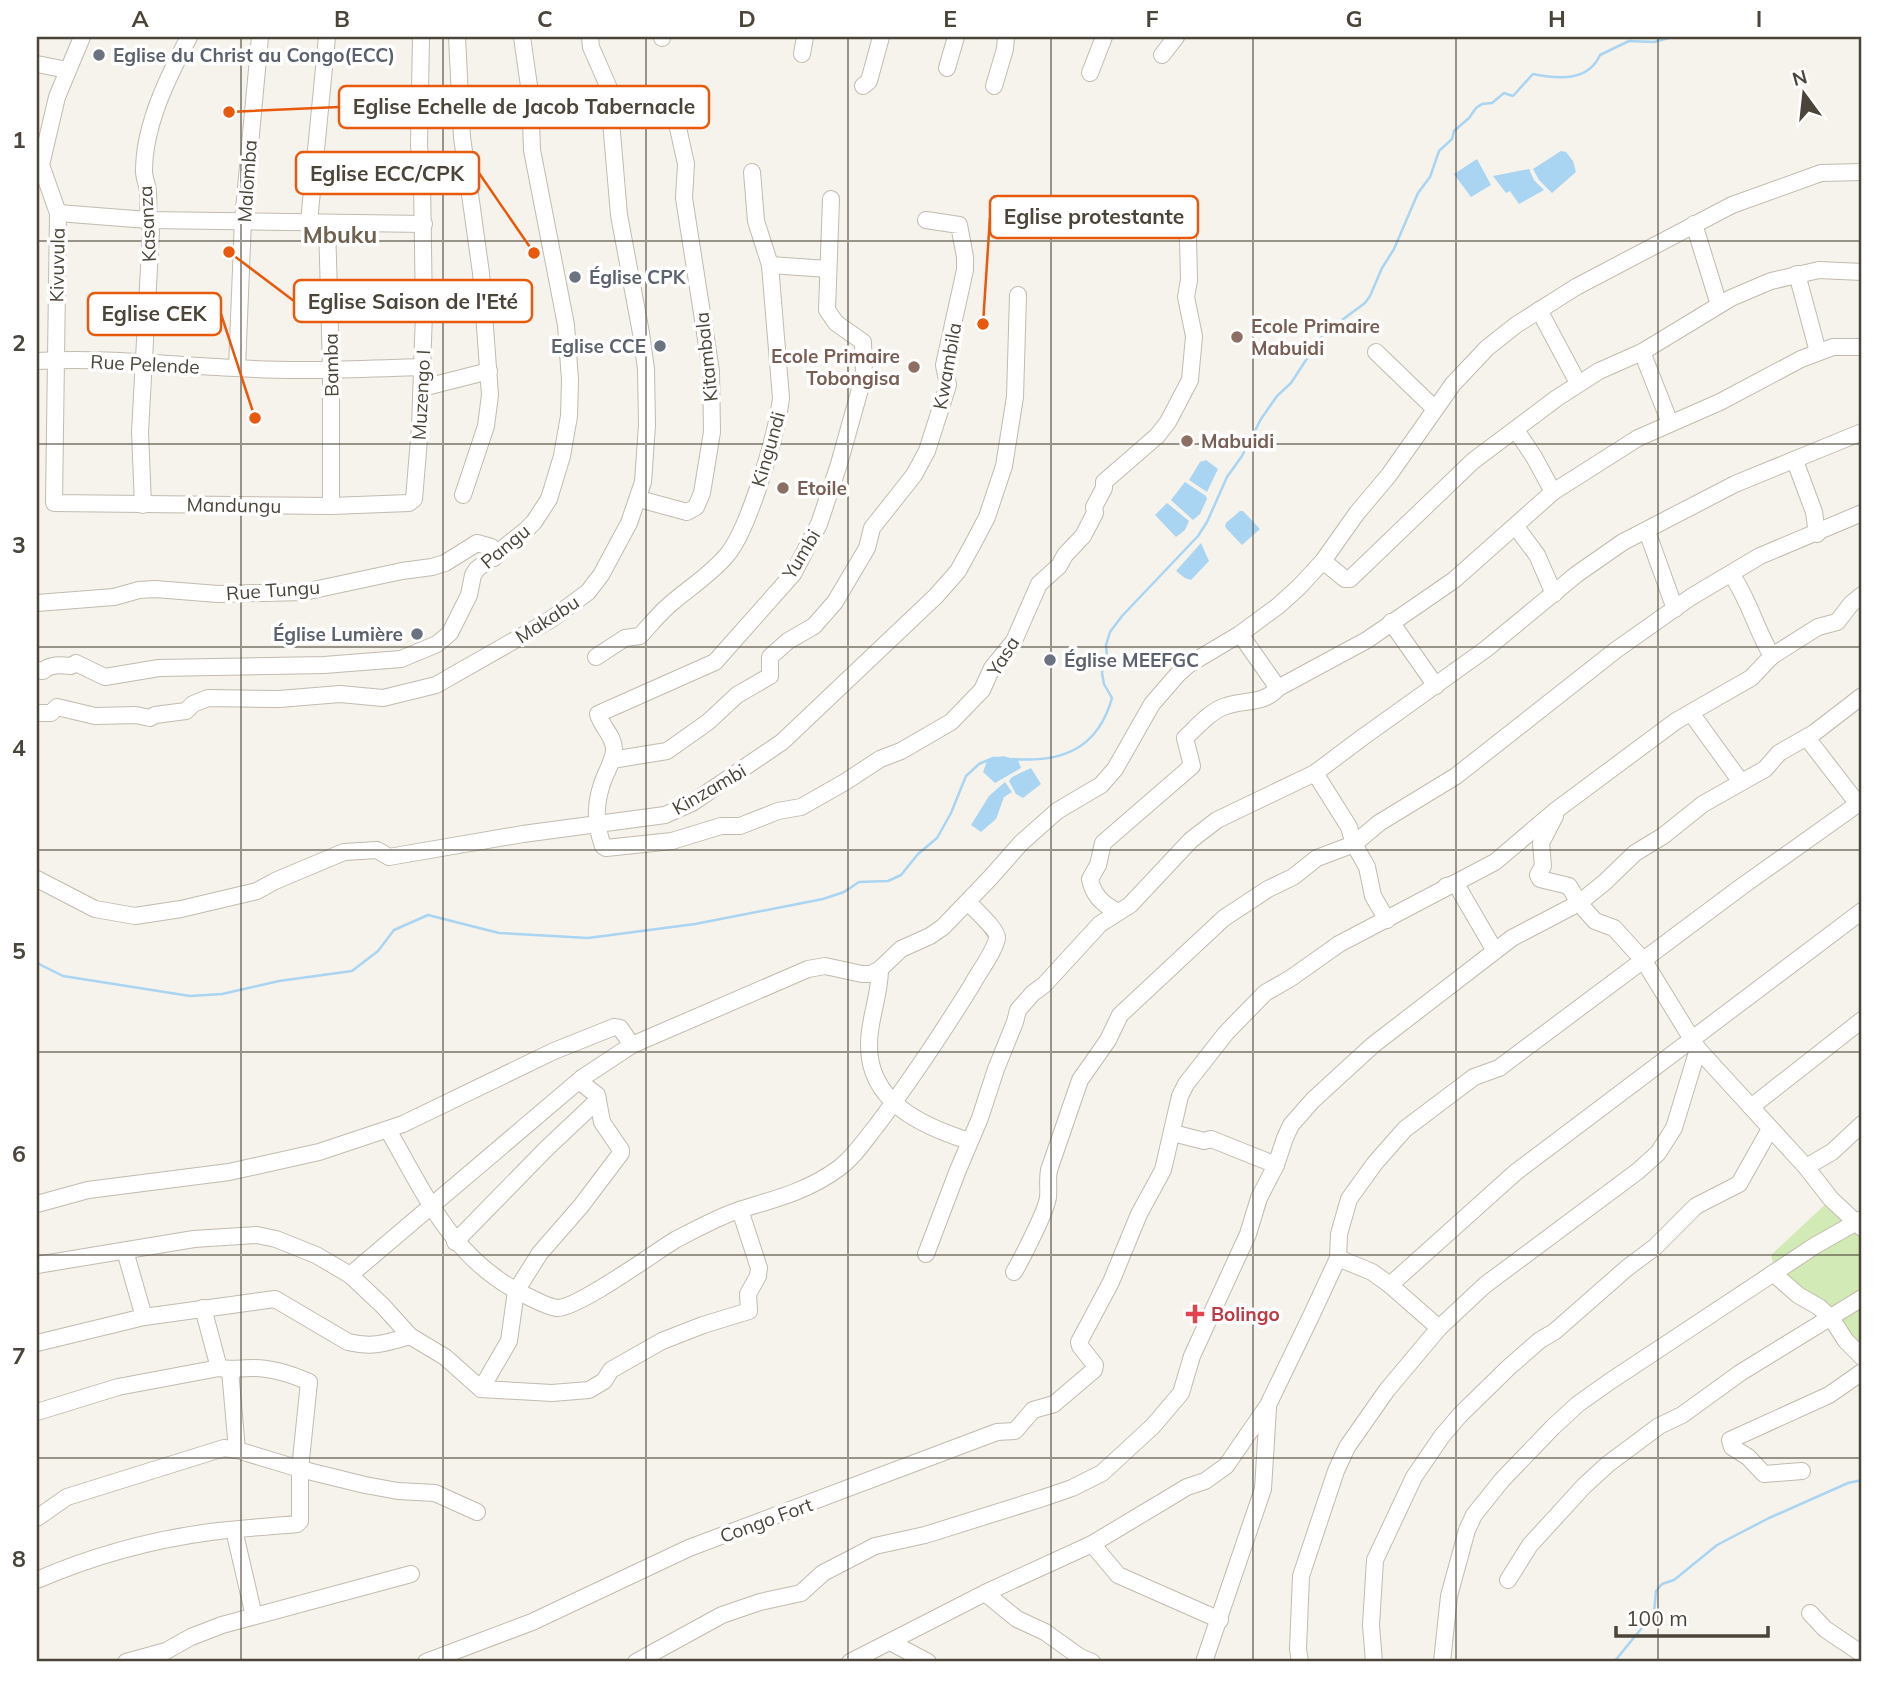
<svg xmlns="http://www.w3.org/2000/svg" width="1899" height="1699" font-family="Mulish,sans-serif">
  <rect width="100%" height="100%" fill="#f6f3ec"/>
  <polygon fill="#d2eab5" points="1831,1199 1862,1228 1862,1353 1775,1271 1771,1255"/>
  <g fill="#a9d4f2">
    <polygon points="1561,151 1566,152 1573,161 1576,172 1552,193 1539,180 1533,169"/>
    <polygon points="1477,159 1491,185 1471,197 1454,174"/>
    <polygon points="1529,169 1534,180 1544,190 1519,204 1510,191 1506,193 1493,176"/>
    <polygon points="1206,460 1218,469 1207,492 1189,480 1200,462"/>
    <polygon points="1185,482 1206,496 1207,499 1200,514 1193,520 1171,500"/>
    <polygon points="1167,503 1189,521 1185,530 1176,537 1155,515"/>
    <polygon points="1240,511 1243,511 1260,529 1242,545 1225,527 1226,523"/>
    <polygon points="1201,543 1209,561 1191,580 1185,578 1176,571"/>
    <polygon points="1003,756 1018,760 1021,768 995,783 983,772 987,761"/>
    <polygon points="1031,768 1041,784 1023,798 1016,794 1009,781 1012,777"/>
    <polygon points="1005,782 1012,792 1004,797 996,819 981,832 971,825 989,796"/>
  </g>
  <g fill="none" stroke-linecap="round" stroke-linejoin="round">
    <g stroke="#a9d4f2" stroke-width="2.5">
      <path d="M1013 759C1063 763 1098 748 1112 698L1104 684 1102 673 1107 656 1106 645 1110 632 1122 616 1198 536 1207 522 1227 477 1242 456 1261 419 1277 396 1291 383 1323 334 1365 303 1370 296 1382 268 1394 249 1418 193 1430 177 1439 151 1452 139 1454 131 1469 118 1476 108 1482 104 1492 103 1504 93 1513 96 1533 74C1558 79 1588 82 1600 55L1629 41 1654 42 1672 37"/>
      <polyline points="37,963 63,976 190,996 222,994 279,981 352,971 378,951 394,930 428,915 499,933 588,938 695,924 823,899 844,892 859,882 888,881 901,875 918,854 937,838 951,813 966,776 979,764 993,758 1000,758"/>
      <polyline points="1614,1662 1654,1613 1656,1591 1662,1584 1674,1580 1717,1545 1769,1518 1848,1483 1862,1480"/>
    </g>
    <g stroke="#c2bbae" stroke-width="18">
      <g id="minor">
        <polyline points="82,37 57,97 41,165 58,213 54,503 331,506 409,503 414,499 420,427 424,313 422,181 419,145 421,37"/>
        <polyline points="457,37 462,137 481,273 490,395 486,426 463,495"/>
        <polyline points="662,37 662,38"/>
        <polyline points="802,54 805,37"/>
        <polyline points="1162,55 1176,37"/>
        <polyline points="37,64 67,70"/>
        <polyline points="947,68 956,37"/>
        <polyline points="1090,73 1104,37"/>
        <polyline points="863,86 869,81 881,37"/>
        <polyline points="994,86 1005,49 1006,37"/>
        <path d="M831 199 827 310 836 323 863 342 864 375 839 464 819 524 793 574 715 662 598 714C601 726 614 736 614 749 614 758 609 767 605 776 595 800 594 821 603 846L606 848 672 841 721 826H740L778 811 801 807 845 782 880 759 901 751 951 722 982 690 992 668 1014 641 1039 584 1059 566 1065 555 1083 536 1095 513 1094 507 1104 488V482L1157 436 1168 422 1190 380 1194 336 1186 297 1189 280 1188 238"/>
        <polyline points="58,213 148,220 424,224"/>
        <polyline points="309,222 327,37"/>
        <polyline points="327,223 331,370 331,506"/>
        <polyline points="1694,224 1719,305"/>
        <polyline points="770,265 828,269"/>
        <polyline points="1797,274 1818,352"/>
        <polyline points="1539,310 1578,383"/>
        <polyline points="1376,352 1435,409"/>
        <polyline points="1642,352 1670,423"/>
        <path d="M37 361C103 357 169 365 235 368 297 372 360 369 422 367"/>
        <polyline points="237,368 243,220 260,37"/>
        <polyline points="422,388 489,371"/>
        <polyline points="1516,430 1534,457 1553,492"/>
        <polyline points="1795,461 1814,512 1817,534"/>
        <polyline points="639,499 687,512 696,507 702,493 712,432 711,371 684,198 686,164 673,105"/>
        <path d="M143 505 140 432 151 231C147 218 149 206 148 193 148 185 144 179 144 171 144 125 168 77 189 37"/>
        <polyline points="1516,527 1537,555 1554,594"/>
        <polyline points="1647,531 1675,609"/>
        <polyline points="1323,561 1345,579 1350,579 1473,461 1557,398 1599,371 1642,352 1731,298 1771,281 1819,270 1862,272"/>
        <path d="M1731 574C1749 599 1756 630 1772 656"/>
        <polyline points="37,603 114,597 139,590 155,589 218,594 304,592 402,571 432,567 445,563 477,543 491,547 494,558"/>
        <polyline points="1391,622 1436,686"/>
        <polyline points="1240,634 1278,688"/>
        <path d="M596 657 625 638 640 636C651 624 661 611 674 601 692 586 712 573 727 555 749 529 777 433 781 398L770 265 756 221 752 172"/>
        <path d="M37 670 43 671C50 664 61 665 71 666L76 663 105 677 159 668 324 665 401 659 437 644 450 633 469 595 473 575 477 569 526 530 534 522 549 499 562 456 569 416 570 380 566 325 532 150 530 93 522 37"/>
        <polyline points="37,713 51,713 57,707 95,716 136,715 150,718 155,715 186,711 193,704 208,698 279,699 340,694 383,698 436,685 550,620 588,592 601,575 629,523 643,482 647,425 646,369 641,333 619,215 608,86 591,47 590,37"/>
        <polyline points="1691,713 1741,782"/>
        <polyline points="1807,738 1858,804"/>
        <polyline points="612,760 667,751 708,722 737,695 770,676 770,657 788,641 814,626 835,602 867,548 872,528 914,475 927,451 948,385 944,365 965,270 965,257 959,225 926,220"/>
        <polyline points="1315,773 1349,827 1354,844 1367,867 1373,896 1387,920"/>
        <polyline points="1555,816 1541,843 1543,866 1538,875 1540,879 1569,886 1579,903 1595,921 1614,928 1644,961 1698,1049 1806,1167 1831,1199 1862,1228"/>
        <polyline points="37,879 95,909 135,916 181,909 257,891 275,881 344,852 377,850 389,857 523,834 665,815 692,803 782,742 936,596 958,571 975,540 987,517 1004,466 1015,397 1018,295"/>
        <polyline points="1446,886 1456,884 1495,951"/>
        <path d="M1117 911C1103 905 1093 895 1090 879L1098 865 1103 843 1192 766 1185 738C1197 727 1210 711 1226 706 1246 699 1263 705 1278 688L1367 640 1454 580 1553 492 1638 438 1720 402 1801 359 1833 347H1862"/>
        <path d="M880 969C880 995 869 1019 869 1044 868 1102 922 1126 969 1141"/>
        <polyline points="1751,1107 1862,1020"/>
        <path d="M388 1130C426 1196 454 1262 527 1296 536 1300 547 1307 557 1308 577 1309 654 1253 675 1240 696 1229 720 1216 742 1209 776 1199 810 1190 839 1168 854 1157 865 1140 877 1125 911 1080 942 1033 972 985 978 973 995 951 997 938 998 930 974 909 968 902"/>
        <polyline points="1173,1133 1204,1141 1211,1139 1276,1165"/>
        <polyline points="1806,1167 1832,1152 1862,1124"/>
        <polyline points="37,1204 88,1190 229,1172 319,1152 403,1124 554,1051 614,1027 620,1028 632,1045"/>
        <polyline points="455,1242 547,1148 598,1100"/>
        <polyline points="125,1251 144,1317"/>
        <polyline points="926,1254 958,1170 980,1118 996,1069 1015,1022 1018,1010 1033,993 1044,985 1100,924 1130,905 1191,840 1217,820 1315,773 1363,737 1486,649 1577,574 1623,542 1735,484 1862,432"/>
        <polyline points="1338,1258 1372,1272 1390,1285 1516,1172 1862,911"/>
        <polyline points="37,1265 194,1239 257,1235 276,1239 316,1255 350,1275 383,1306 410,1336 445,1357 481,1389 552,1393 589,1390 604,1381 611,1370 662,1341 703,1325 749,1311 748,1294 758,1276 759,1268 740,1210"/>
        <path d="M1014 1272C1021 1260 1047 1210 1048 1197 1049 1188 1047 1180 1049 1170L1080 1080 1108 1040 1120 1015 1224 918 1268 889 1293 877 1317 858 1354 844 1379 823 1456 776 1616 650 1691 597 1760 556 1862 513"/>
        <polyline points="1773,1273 1798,1295 1819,1307 1831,1318 1846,1341 1862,1357"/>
        <polyline points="350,1275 582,1078 632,1045 808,969 825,966 862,974 871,974 880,969 901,949 930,936 943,927 991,877 1021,843 1057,811 1101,785 1115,769 1152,704 1178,674 1188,665 1240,634 1278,606 1299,587 1323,561 1357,513 1389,475 1453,384 1487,348 1516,325 1576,287 1732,205 1821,173 1862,172"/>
        <polyline points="1390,1285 1439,1328"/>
        <polyline points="203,1308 219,1368"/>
        <path d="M37 1343 144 1317 275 1299 348 1342C373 1348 386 1343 410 1336"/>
        <polyline points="230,1370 237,1450"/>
        <polyline points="481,1389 509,1341 516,1291 540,1253 581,1206 621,1153 621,1150 602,1122 597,1095 584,1085 582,1078"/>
        <path d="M37 1412 118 1387 219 1368C231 1370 241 1368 253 1368 273 1368 291 1374 309 1382L300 1469V1521L297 1524C268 1527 238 1528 210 1532 151 1540 90 1557 37 1580"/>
        <polyline points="1802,1471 1764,1474 1748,1457 1732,1447 1730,1440 1829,1395 1862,1372"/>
        <polyline points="37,1518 67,1497 224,1448 237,1450 300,1469 365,1485 398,1491 435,1493 477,1512"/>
        <polyline points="234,1530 254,1616"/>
        <polyline points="1092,1544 1118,1575 1220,1620"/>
        <polyline points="1508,1580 1530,1545 1584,1486 1608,1464 1659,1426 1682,1415 1740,1373 1862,1298"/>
        <polyline points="985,1593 1017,1619 1045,1632 1080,1657 1092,1662"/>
        <polyline points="1810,1613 1825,1629 1862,1654"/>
        <polyline points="890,1642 928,1662"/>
        <polyline points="126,1662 166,1651 191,1637 222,1625 411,1574"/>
        <polyline points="426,1662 532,1622 689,1548 997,1432 1015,1431 1033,1410 1054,1404 1094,1370 1095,1365 1080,1346 1079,1342 1111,1282 1139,1214 1163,1170 1180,1096 1186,1084 1226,1033 1265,993 1291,978 1339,944 1495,862 1555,811 1676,721 1751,678 1772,656 1818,627 1837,622 1851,604 1862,595"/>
        <polyline points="636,1662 722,1615 760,1602 801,1593 823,1573 875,1546 925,1535 1043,1498 1072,1488 1102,1473 1153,1426 1181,1393 1192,1356 1248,1234 1259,1198 1276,1165 1285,1138 1291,1125 1313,1100 1373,1045 1512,938 1579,903 1605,882 1635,853 1663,836 1703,804 1765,769 1779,753 1814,733 1862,696"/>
        <polyline points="850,1662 985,1593 1092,1544 1187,1487 1205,1481 1226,1466 1268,1405 1312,1314 1338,1258 1339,1234 1349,1199 1375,1163 1405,1129 1474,1077 1499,1068 1741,887 1862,801"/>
        <polyline points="1204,1662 1263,1489 1268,1408"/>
        <polyline points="1300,1662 1298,1649 1301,1576 1336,1471 1347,1447 1387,1390 1439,1328 1485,1285 1638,1171 1658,1153 1674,1128 1698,1049"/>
        <polyline points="1374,1662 1371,1625 1375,1560 1414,1477 1442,1436 1460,1415 1508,1368 1540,1340 1554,1332 1627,1268 1655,1247 1696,1206 1739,1184 1770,1129"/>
        <polyline points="1442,1662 1449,1596 1467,1530 1474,1515 1502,1480 1553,1427 1578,1404 1609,1382 1816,1245 1862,1219"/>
      </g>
    </g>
    <use href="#minor" stroke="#fff" stroke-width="16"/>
  </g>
  <path fill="none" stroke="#4b4439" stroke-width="2" stroke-opacity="0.55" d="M241 37V1662M443 37V1662M646 37V1662M848 37V1662M1051 37V1662M1253 37V1662M1456 37V1662M1658 37V1662M37 241H1862M37 444H1862M37 647H1862M37 850H1862M37 1052H1862M37 1255H1862M37 1458H1862"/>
  <g fill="#6b7280" stroke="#fff" stroke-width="2.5">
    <circle cx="99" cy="55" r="7"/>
    <circle cx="575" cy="277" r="7"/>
    <circle cx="660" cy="346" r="7"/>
    <circle cx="417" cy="634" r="7"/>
    <circle cx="1050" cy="660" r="7"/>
  </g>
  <g fill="#8d6e63" stroke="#fff" stroke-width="2.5">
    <circle cx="1237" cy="337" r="7"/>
    <circle cx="914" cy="367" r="7"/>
    <circle cx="1187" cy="441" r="7"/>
    <circle cx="783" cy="488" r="7"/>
  </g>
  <path fill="#e0444e" stroke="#fff" stroke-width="2.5" d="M1191.5 1303.5h7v7h7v7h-7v7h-7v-7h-7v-7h7z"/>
  <g text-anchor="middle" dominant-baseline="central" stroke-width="7" stroke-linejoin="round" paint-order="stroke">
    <g font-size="19" font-weight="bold" fill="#5b616d" stroke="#fff" text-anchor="start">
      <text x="113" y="55">Eglise du Christ au Congo(ECC)</text>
      <text x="589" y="277">Église CPK</text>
      <text x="646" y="346" text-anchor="end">Eglise CCE</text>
      <text x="403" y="634" text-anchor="end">Église Lumière</text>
      <text x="1064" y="660">Église MEEFGC</text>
    </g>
    <g font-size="19" fill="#4b4439" stroke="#fff">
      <text transform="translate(247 181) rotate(-86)">Malomba</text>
      <text transform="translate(147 224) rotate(-93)">Kasanza</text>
      <text transform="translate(57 265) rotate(-89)">Kivuvula</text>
      <text transform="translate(706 357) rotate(-96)">Kitambala</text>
      <text transform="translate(145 364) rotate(3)">Rue Pelende</text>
      <text transform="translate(331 365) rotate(-91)">Bamba</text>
      <text transform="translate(947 366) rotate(-80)">Kwambila</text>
      <text transform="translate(421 395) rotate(-87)">Muzengo I</text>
      <text transform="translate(768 449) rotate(-74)">Kingundi</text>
      <text transform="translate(234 505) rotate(1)">Mandungu</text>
      <text transform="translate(505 546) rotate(-40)">Pangu</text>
      <text transform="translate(801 554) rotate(-59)">Yumbi</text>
      <text transform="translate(273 590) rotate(-4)">Rue Tungu</text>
      <text transform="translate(547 619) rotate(-33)">Makabu</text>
      <text transform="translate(1003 656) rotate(-58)">Yasa</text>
      <text transform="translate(709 789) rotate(-30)">Kinzambi</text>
      <text transform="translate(766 1520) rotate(-20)">Congo Fort</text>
    </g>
    <g font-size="19" font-weight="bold" fill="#785e54" stroke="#fff" text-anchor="start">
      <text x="1251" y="326">Ecole Primaire<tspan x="1251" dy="22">Mabuidi</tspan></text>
      <text x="900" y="356" text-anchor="end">Ecole Primaire<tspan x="900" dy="22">Tobongisa</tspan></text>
      <text x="1201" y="441">Mabuidi</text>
      <text x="797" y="488">Etoile</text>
    </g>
    <g font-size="19" font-weight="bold" fill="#be3a42" stroke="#fff" text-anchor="start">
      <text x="1211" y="1314">Bolingo</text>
    </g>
    <g font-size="23" font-weight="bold" fill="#6e6250" stroke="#fff">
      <text x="340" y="234">Mbuku</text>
    </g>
  </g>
  <path fill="none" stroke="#e8590c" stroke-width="2.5" d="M229 112L339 107M534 253L479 173M983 324L990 217M229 252L294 301M255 418L221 314"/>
  <g fill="#e8590c" stroke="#fff" stroke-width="2.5">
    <circle cx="229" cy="112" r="7"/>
    <circle cx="534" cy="253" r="7"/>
    <circle cx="983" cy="324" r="7"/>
    <circle cx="229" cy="252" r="7"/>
    <circle cx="255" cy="418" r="7"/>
  </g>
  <g fill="#fff" stroke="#e8590c" stroke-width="2.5">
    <rect x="339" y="86" width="370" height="42" rx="7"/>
    <rect x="296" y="152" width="183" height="42" rx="7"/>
    <rect x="990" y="196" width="208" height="42" rx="7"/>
    <rect x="294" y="280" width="238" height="42" rx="7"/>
    <rect x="88" y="293" width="133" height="42" rx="7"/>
  </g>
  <g font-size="21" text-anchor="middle" font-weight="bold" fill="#4b4439">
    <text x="524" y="114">Eglise Echelle de Jacob Tabernacle</text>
    <text x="387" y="181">Eglise ECC/CPK</text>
    <text x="1094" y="224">Eglise protestante</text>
    <text x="413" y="309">Eglise Saison de l'Eté</text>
    <text x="154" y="321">Eglise CEK</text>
  </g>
  <rect width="1899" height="1699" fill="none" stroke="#ffffff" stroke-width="77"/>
  <g transform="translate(1804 94) rotate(345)" stroke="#ffffff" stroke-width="5" paint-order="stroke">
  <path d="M0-5L12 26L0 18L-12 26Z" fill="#4b4439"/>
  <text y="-10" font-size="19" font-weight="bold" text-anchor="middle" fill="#4b4439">N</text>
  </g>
  <path d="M1616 1626v10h152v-10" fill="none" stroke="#4b4439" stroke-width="3.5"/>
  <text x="1626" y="1626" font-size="21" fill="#4b4439" stroke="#ffffff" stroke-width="5" paint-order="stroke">100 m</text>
  <rect x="38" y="38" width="1822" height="1622" fill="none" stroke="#4b4439" stroke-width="2.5"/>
  <g font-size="23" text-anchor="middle" font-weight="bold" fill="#4b4439">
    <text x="140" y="27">A</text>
    <text x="342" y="27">B</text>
    <text x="545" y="27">C</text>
    <text x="747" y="27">D</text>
    <text x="950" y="27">E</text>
    <text x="1152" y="27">F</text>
    <text x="1354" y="27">G</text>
    <text x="1557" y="27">H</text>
    <text x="1759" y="27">I</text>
    <text x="19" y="148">1</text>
    <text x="19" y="351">2</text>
    <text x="19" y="553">3</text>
    <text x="19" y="756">4</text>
    <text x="19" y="959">5</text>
    <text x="19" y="1162">6</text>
    <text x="19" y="1364">7</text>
    <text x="19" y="1567">8</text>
  </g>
</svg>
